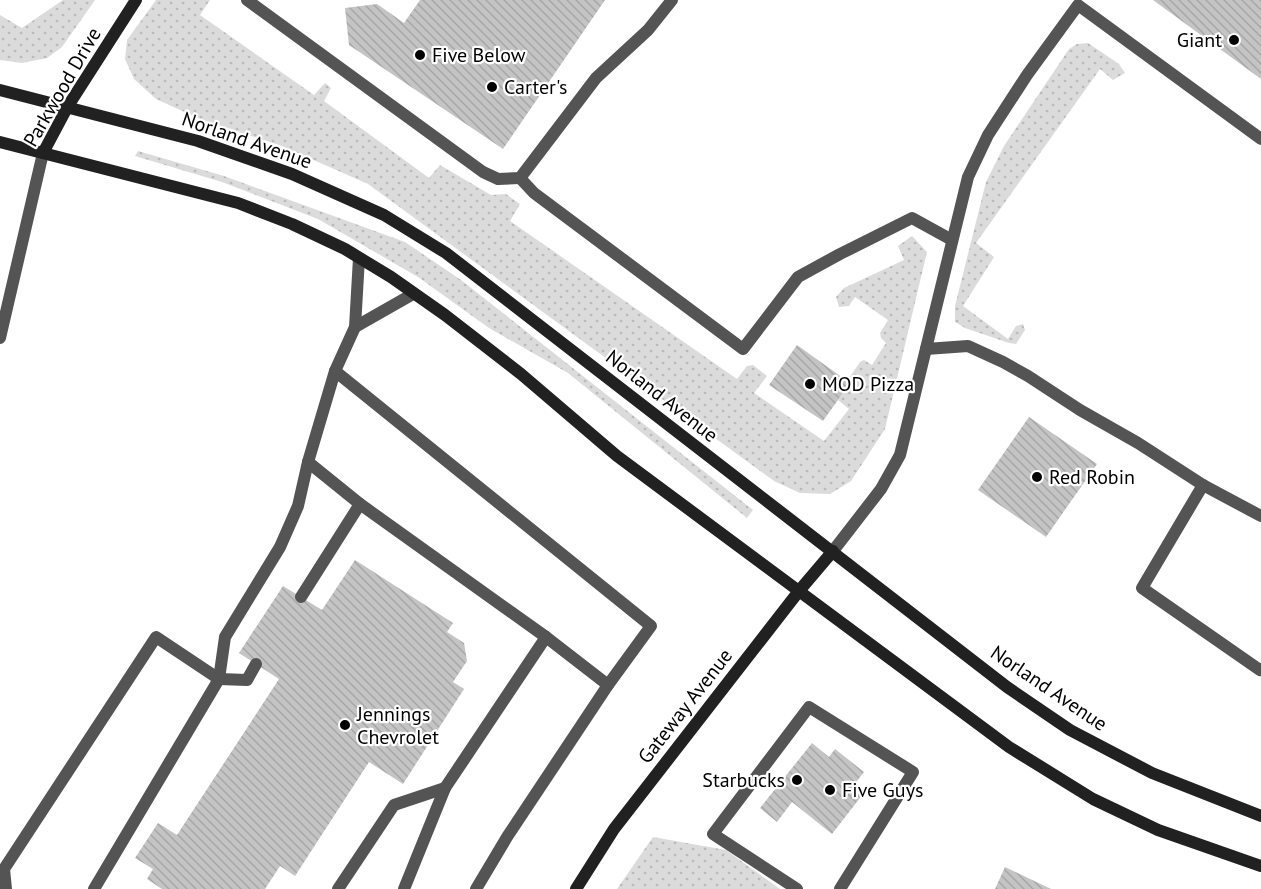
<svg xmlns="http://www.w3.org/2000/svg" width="1261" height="889" font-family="'PT Sans',sans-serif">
  <defs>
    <pattern id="grass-dots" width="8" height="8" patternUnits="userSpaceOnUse" patternTransform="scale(1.5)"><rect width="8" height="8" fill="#dbdbdb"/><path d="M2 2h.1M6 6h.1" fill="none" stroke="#bababa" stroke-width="1.8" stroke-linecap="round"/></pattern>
    <pattern id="building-back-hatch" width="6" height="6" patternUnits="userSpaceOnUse" patternTransform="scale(1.5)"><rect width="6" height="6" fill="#c4c4c4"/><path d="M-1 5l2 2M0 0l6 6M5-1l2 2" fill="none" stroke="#a7a7a7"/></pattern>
  </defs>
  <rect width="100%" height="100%" fill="#fff"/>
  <g fill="url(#grass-dots)">
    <polygon points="63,0 95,0 62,47 47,58 22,63 0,60 0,15 22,28"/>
    <polygon points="156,0 210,0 200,15 314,95 325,83 331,88 324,101 429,178 440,165 491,195 506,194 520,204 510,221 737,379 747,366 753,365 767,376 754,393 824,441 849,409 838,400 850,383 847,381 860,362 864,360 872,365 886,343 881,338 880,333 888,320 855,297 849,306 839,307 836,297 844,288 904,260 898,246 912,236 927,252 885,429 851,481 830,494 800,493 774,481 368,184 282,146 200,119 156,99 134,79 125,59 127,40"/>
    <polygon points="1088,43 1119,64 1125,73 1113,80 1100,69 976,243 994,257 963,306 1008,339 1016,326 1023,324 1025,330 1016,344 1009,343 965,328 955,322 955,306 986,182 1004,146 1069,49 1077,44"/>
    <polygon points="138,151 224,176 405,242 461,280 753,510 747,518 568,373 489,328 418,277 318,219 222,182 135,156"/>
    <polygon points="653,837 726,850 780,889 617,889"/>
  </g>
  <g fill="url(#building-back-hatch)">
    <polygon points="420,0 605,0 503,149 349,45 345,8 377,4 404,23"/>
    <polygon points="1153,0 1261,0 1261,79"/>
    <polygon points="797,345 850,383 823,421 769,385"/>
    <polygon points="1029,417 1097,464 1046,537 978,490"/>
    <polygon points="355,560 453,623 447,632 464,643 467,661 453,682 464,689 403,784 369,762 295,876 280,866 265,889 162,889 147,879 153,869 135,858 158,823 177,835 279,679 239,653 283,586 322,610"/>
    <polygon points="812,743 829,757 835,749 864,772 853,786 863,794 832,834 792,802 777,822 760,808"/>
    <polygon points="1005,867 1051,889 995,889"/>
  </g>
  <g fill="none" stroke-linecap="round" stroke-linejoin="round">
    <g stroke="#545454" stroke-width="12">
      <polyline points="247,0 483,172 498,179 520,178 596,78 648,30 672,0"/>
      <polyline points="520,178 534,193 743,349 798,277 840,254 912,218 952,240"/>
      <polyline points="355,327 413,294"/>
      <polyline points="926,349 968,346 1003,362 1028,376 1080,410 1138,443 1203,485 1261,516"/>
      <polyline points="335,371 355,327 359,258"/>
      <polyline points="308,462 360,504 546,637"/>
      <polyline points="1203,485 1142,588 1260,670 1261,669"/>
      <polyline points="833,551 881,489 900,455 968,177 988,135 1027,75 1078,5 1261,139"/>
      <polyline points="301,597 360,504"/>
      <polyline points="6,889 4,869 156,637 219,679 247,680 256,664"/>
      <polyline points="94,889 219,679 225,637 280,547 298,506 308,462 335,371 651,626 608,685"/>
      <polyline points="338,889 394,805 445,788"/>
      <polyline points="404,889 445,788 546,637 608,685 507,837 476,889"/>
      <polyline points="797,889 713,834 809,707 913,772 840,889"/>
    </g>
    <polyline stroke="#545454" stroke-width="12" points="0,338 43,153"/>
    <g stroke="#212121" stroke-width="12">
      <polyline points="0,90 198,141 292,174 384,215 446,253 1007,687 1070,730 1152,773 1261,816"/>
      <polyline points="0,142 238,203 292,224 345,249 391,277 445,315 521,374 617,456 1009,747 1093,799 1158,830 1261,866"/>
      <polyline points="43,153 68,106 136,0"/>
      <polyline points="576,889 614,829 799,591 833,551"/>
    </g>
  </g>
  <g fill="#000" stroke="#fff" stroke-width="2">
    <circle cx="1234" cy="40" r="6"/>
    <circle cx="420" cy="55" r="6"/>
    <circle cx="492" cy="87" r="6"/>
    <circle cx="810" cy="384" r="6"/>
    <circle cx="1037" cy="477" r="6"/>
    <circle cx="345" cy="725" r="6"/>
    <circle cx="797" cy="780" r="6"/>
    <circle cx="830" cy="790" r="6"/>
  </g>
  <g text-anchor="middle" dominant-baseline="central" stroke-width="4.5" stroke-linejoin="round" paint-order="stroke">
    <g font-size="20" fill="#000" stroke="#fff" text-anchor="start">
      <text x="1222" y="40" text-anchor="end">Giant</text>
      <text x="432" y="55">Five Below</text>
      <text x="504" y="87">Carter's</text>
      <text x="822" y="384">MOD Pizza</text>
      <text x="1049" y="477">Red Robin</text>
      <text x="357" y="714">Jennings<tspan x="357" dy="23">Chevrolet</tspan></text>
      <text x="785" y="780" text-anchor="end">Starbucks</text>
      <text x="842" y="790">Five Guys</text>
    </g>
    <g font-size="20" fill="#000" stroke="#fff">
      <text transform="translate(62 87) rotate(-60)">Parkwood Drive</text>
      <text transform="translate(247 140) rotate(19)">Norland Avenue</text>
      <text transform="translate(662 396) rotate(38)">Norland Avenue</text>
      <text transform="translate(1049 688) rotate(34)">Norland Avenue</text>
      <text transform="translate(685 706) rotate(-52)">Gateway Avenue</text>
    </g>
  </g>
</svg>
